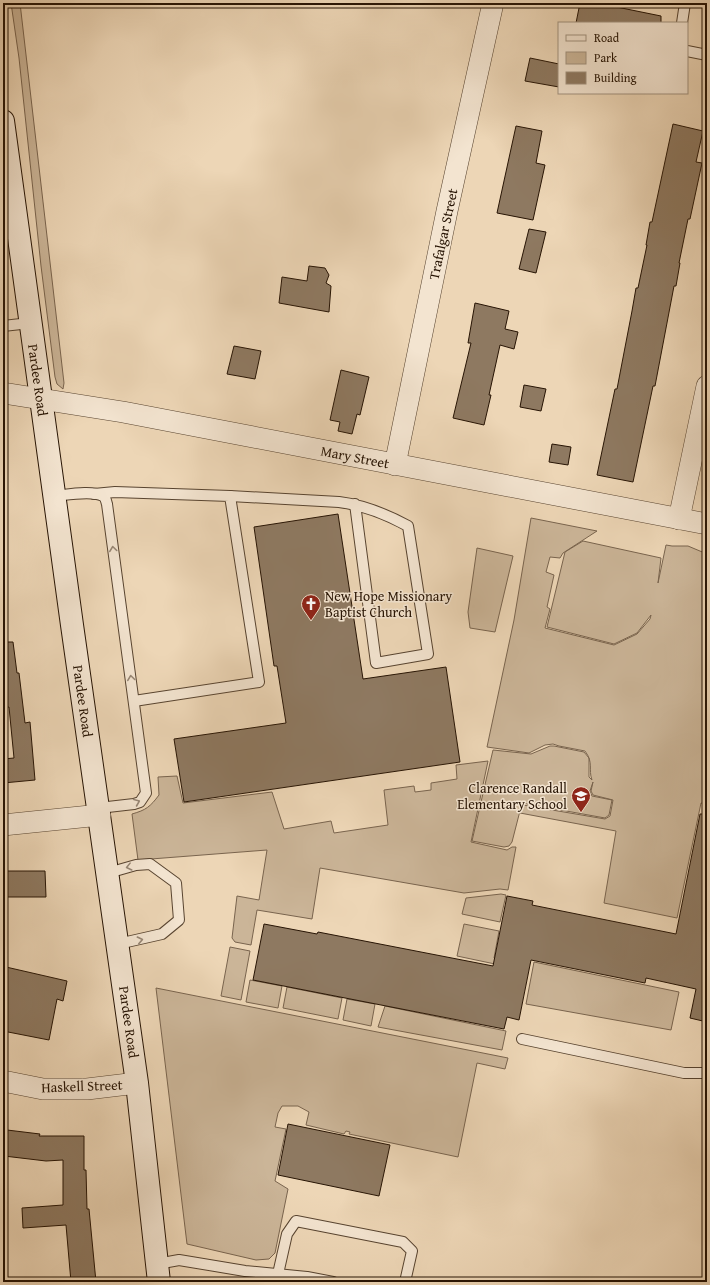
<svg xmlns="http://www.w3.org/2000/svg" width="710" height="1285" font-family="'Gentium Book Plus',serif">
  <rect width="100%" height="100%" fill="#edd6b6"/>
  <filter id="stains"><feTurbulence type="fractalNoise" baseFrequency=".005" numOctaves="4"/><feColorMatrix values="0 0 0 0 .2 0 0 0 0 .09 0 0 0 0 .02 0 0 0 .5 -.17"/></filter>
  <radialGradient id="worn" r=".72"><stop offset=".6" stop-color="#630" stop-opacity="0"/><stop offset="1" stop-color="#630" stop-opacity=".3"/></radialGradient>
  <g fill="#cbb598" stroke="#79644e">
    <polygon points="11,3 20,3 64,383 63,389 57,384 55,377 41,266 19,58"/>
    <path d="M531 518 597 531 563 553 560 558 550 557 546 572 554 575 547 607 550 609 545 628 614 645 637 634 650 619 651 615 637 633 614 644 547 627 565 552 583 541 661 558 658 583 666 545 672 546H688L707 554V804L701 803 677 918 604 903 616 831 520 813 523 805 605 819 610 816 613 800 593 795 591 791 593 782 590 791 592 796 612 800 609 815 605 818 522 803 512 842 509 846 504 847 472 841 493 750 531 754 550 746H554L584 752 589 758V777L592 780C588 769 594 763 585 751L559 746 553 744 545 745 529 753 487 747 514 620Z"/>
    <polygon points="477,548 513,556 495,632 470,628 468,612"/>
    <path d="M488 761 471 842 507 850 512 847H516L508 890 500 889 464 893 320 868 312 919 257 910 251 945 235 942 232 938 237 896 259 900 267 850 138 860 132 814C146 810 150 807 159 795L158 777 177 776 183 803 272 792 284 829 331 821 334 833 388 825 384 790 414 786 415 792 431 790V783L457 779 456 765Z"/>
    <polygon points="501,894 506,895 500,922 462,914 466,898"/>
    <polygon points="464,924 499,931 494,958 496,959 495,964 457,956"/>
    <polygon points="230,947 250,951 241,1000 221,996"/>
    <polygon points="534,962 679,992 671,1030 526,1004"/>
    <polygon points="250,980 282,986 278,1008 246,1002"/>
    <polygon points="287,987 342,998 338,1019 283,1008"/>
    <polygon points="156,988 508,1058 505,1069 477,1063 458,1157 349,1134 350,1132 346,1131 344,1134 306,1125 309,1112 298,1106 282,1106 278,1113 275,1127 286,1129 275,1181 288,1189 275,1253 269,1259 256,1260 187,1244"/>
    <polygon points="347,999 375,1004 371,1026 343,1020"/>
    <polygon points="385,1006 506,1031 502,1050 378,1027"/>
  </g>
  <g fill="#8e7961" stroke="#271404">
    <polygon points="580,3 597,3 661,16 661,23 576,23"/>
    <polygon points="530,58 559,64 559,87 525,81"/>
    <polygon points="673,124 703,131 696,162 702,163 690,219 688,219 679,263 680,263 676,286 674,286 655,386 653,386 633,482 597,475 615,389 617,389 632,311 636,288 638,288 647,245 646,245 650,222 652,222"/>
    <polygon points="516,126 542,131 536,163 545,165 533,220 497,213"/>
    <polygon points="529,229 546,232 536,273 519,269"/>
    <polygon points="309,266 325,268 329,275 326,283 331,286 329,312 279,303 282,277 307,281"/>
    <polygon points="475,303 509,311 505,329 518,332 514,349 500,345 489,395 491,395 484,425 453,418 471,343 468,343"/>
    <polygon points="234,346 261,351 255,379 227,374"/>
    <polygon points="341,370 369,377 360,415 357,414 352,434 338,431 340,422 330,420"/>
    <polygon points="524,385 546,389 541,411 520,407"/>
    <polygon points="552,444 571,447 568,465 549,462"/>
    <polygon points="338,514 363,679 446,667 460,762 184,802 174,739 286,723 277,666 274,666 254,527"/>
    <polygon points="3,642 13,642 17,673 19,673 25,723 30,722 35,780 3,783 3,759 14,758 9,707 3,708"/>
    <polygon points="700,814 707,814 707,1022 690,1018 696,989 646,978 645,983 531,960 519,1020 507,1017 504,1029 253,980 264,924 317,934 318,932 493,966 507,896 533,901 532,905 676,934"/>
    <polygon points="3,871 45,871 46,897 3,897"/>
    <polygon points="6,967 67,981 63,1001 57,999 49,1040 3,1031 3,982"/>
    <polygon points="288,1124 390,1145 379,1196 278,1175"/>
    <polygon points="7,1130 40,1134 39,1136 84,1136 84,1170 86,1170 87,1209 89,1209 96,1282 71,1282 66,1225 23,1228 22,1208 63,1205 63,1160 46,1161 4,1156"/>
  </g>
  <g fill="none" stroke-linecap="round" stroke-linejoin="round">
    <g stroke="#584430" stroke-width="12">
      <g id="lane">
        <polyline points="682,23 685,3"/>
        <polyline points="687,51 707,55"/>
        <polyline points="3,326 30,323"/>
        <polyline points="94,494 115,492 230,496 259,682 134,701"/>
        <path d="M54 496C66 495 92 490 103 496 106 498 106 501 107 504L146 793 140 802 134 804 99 808"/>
        <path d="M230 496 339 502C363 505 386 514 408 526L428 654 376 663 355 504"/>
        <polyline points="108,873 136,865 150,864 176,883 179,920 162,934 118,944"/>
        <polyline points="522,1039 684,1073 707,1073"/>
        <polyline points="157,1264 179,1260 245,1271 307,1277 333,1282"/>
        <polyline points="278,1274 287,1234 296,1221 403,1242 412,1251 405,1282"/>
      </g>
    </g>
    <g stroke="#584430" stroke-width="22">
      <g id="street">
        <polyline points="3,393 123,412 707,524"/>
        <polyline points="395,465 447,211 493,3"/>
        <polyline points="679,519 707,386"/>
        <polyline points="3,825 100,815"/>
        <polyline points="3,1081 43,1089 87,1089 137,1083"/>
      </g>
    </g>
    <g stroke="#271404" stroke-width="24">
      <polyline id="secondary" points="3,121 72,625 137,1083 159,1282"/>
    </g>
    <use href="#lane" stroke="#f3e4d0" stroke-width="10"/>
    <use href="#street" stroke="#f3e4d0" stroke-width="21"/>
    <use href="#secondary" stroke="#f3e4d0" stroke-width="22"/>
  </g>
  <defs><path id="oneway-chevron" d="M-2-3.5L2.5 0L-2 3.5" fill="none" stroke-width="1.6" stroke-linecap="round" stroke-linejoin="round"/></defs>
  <g stroke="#978674">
    <use href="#oneway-chevron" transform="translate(113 549) rotate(-98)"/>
    <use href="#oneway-chevron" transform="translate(131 678) rotate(-98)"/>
    <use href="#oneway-chevron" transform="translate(137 802) rotate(-23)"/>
    <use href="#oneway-chevron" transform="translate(129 867) rotate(166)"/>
    <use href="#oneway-chevron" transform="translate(140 940) rotate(-12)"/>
  </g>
  <defs>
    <g id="church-pin" transform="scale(1)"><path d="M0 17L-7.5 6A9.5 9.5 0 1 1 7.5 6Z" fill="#8f2418" stroke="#f3e4d0"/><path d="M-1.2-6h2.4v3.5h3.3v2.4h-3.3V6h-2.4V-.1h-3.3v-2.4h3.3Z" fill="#fff"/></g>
    <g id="school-pin" transform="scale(1)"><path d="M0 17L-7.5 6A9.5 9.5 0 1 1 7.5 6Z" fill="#8f2418" stroke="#f3e4d0"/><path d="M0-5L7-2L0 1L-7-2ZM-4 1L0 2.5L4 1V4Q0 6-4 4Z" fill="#fff"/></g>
  </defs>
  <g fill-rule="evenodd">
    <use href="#church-pin" x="311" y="604"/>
    <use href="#school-pin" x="581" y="796"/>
  </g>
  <g text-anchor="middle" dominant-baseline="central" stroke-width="3" stroke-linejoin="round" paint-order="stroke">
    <g font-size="14" fill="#271404" stroke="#f3e4d0">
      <text transform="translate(443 234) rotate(-78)">Trafalgar Street</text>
      <text transform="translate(38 380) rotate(82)">Pardee Road</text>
      <text transform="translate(355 457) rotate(11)">Mary Street</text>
      <text transform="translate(83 701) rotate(82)">Pardee Road</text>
      <text transform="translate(129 1022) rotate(82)">Pardee Road</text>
      <text transform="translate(82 1086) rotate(-2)">Haskell Street</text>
    </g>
    <g font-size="14" fill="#271404" stroke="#f3e4d0" text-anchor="start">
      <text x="325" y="596">New Hope Missionary<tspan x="325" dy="16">Baptist Church</tspan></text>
      <text x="567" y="788" text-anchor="end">Clarence Randall<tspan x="567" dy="16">Elementary School</tspan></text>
    </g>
  </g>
  <rect width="710" height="1285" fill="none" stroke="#edd6b6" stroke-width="16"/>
  <rect x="4" y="4" width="702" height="1277" fill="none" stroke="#271404" stroke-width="2"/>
  <rect x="8" y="8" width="694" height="1269" fill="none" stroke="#271404"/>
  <rect x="558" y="22" width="130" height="72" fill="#f3e4d0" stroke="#a1917e"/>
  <rect x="566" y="35" width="20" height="6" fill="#f3e4d0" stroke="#a1917e"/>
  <text x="594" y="42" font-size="12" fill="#271404">Road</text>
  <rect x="566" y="52" width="20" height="12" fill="#cbb598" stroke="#a1917e"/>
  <text x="594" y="62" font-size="12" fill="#271404">Park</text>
  <rect x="566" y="72" width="20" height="12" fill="#8e7961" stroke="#a1917e"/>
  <text x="594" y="82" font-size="12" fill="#271404">Building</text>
  <rect width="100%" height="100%" filter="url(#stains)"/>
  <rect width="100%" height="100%" fill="url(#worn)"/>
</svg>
